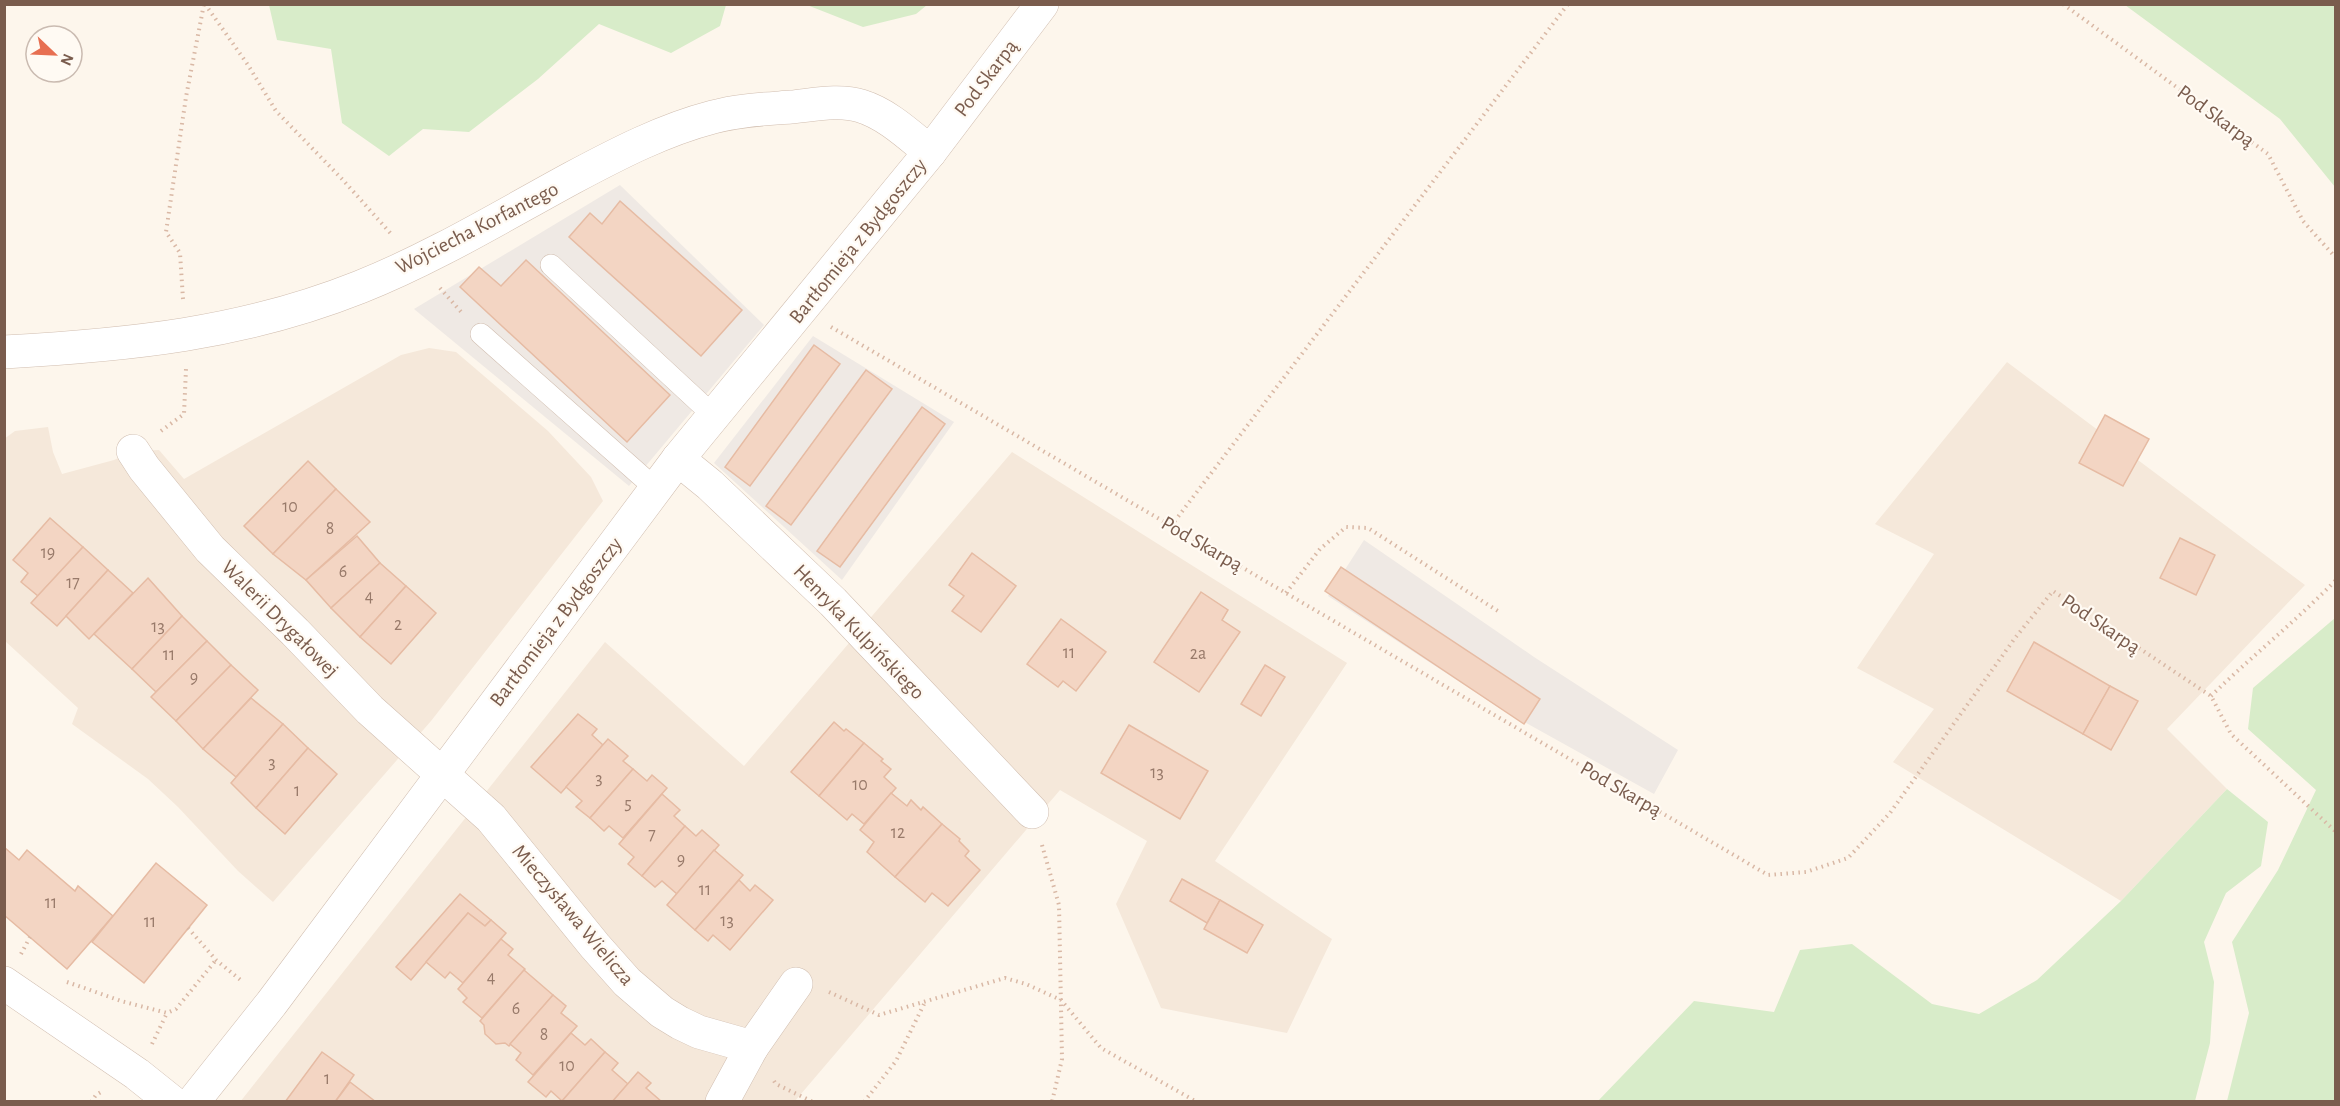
<svg xmlns="http://www.w3.org/2000/svg" width="2340" height="1106" font-family="'Alegreya Sans',sans-serif">
  <rect width="100%" height="100%" fill="#fdf6ec"/>
  <g fill="#f5e8da">
    <polygon points="429,348 456,352 548,431 591,477 603,501 431,721 273,902 238,871 178,807 148,779 72,724 78,708 5,641 4,439 15,431 48,427 53,452 62,474 114,460 133,451 159,450 184,479 401,355"/>
    <polygon points="2007,362 2305,585 2167,729 2227,789 2121,901 1893,762 1934,709 1857,668 1934,554 1875,524"/>
    <polygon points="1012,452 1347,663 1215,861 1332,939 1287,1033 1161,1008 1116,904 1147,841 1060,790 795,1101 240,1102 605,642 744,766"/>
  </g>
  <g fill="#efe9e4">
    <polygon points="620,185 764,325 629,486 414,309"/>
    <polygon points="813,336 954,422 842,580 714,463"/>
    <polygon points="1364,540 1534,657 1678,750 1654,794 1501,709 1328,596"/>
  </g>
  <g fill="#d8ecc9">
    <polygon points="269,5 269,4 726,5 720,26 671,53 599,24 538,79 469,132 423,129 389,156 342,123 331,49 277,40"/>
    <polygon points="807,5 927,4 927,5 916,14 863,27"/>
    <polygon points="2125,5 2335,5 2335,187 2280,119"/>
    <polygon points="2335,618 2335,1101 2227,1101 2249,1013 2232,942 2278,870 2316,790 2248,729 2253,688"/>
    <polygon points="2227,789 2268,822 2261,866 2226,893 2204,942 2214,982 2210,1043 2195,1101 1598,1101 1694,1001 1774,1012 1800,950 1852,944 1932,1004 1979,1014 2037,980 2121,901"/>
  </g>
  <g fill="#f3d5c3" stroke="#e6bba3" stroke-width="1.5">
    <polygon points="620,201 742,310 701,356 569,237 590,213 602,224"/>
    <polygon points="526,260 670,395 627,442 460,287 479,267 501,286"/>
    <polygon points="814,345 840,364 750,486 725,467"/>
    <polygon points="866,370 892,389 791,525 766,506"/>
    <polygon points="922,407 945,424 840,567 817,551"/>
    <polygon points="2105,415 2149,439 2123,486 2079,463"/>
    <polygon points="308,461 336,489 273,554 244,526"/>
    <polygon points="336,489 370,522 306,580 273,554"/>
    <polygon points="50,518 83,547 38,596 21,582 28,573 13,560"/>
    <polygon points="357,536 380,563 331,608 306,580"/>
    <polygon points="2180,538 2215,555 2196,595 2160,578"/>
    <polygon points="83,547 108,570 57,626 31,603"/>
    <polygon points="972,553 1016,586 981,632 952,611 964,596 949,585"/>
    <polygon points="380,563 406,586 360,637 331,608"/>
    <polygon points="1341,567 1540,699 1524,724 1325,591"/>
    <polygon points="108,570 133,593 89,639 66,616"/>
    <polygon points="148,578 182,616 132,669 94,634"/>
    <polygon points="406,586 436,613 391,664 360,637"/>
    <polygon points="1201,592 1228,610 1222,620 1240,632 1199,692 1154,662"/>
    <polygon points="182,616 207,641 156,692 132,669"/>
    <polygon points="1061,619 1106,652 1076,691 1063,681 1058,687 1027,664"/>
    <polygon points="207,641 231,665 176,721 151,697"/>
    <polygon points="2034,642 2110,686 2083,734 2007,691"/>
    <polygon points="231,665 258,690 203,749 176,721"/>
    <polygon points="1265,665 1285,677 1261,716 1241,704"/>
    <polygon points="2110,686 2138,701 2111,750 2083,734"/>
    <polygon points="251,698 283,724 236,777 203,749"/>
    <polygon points="578,714 597,729 592,735 603,745 561,793 531,767"/>
    <polygon points="834,722 844,731 846,729 864,743 819,796 791,772"/>
    <polygon points="283,724 308,748 256,808 231,783"/>
    <polygon points="1129,725 1208,771 1180,819 1101,773"/>
    <polygon points="608,739 628,756 623,761 633,769 590,818 576,807 582,801 566,787"/>
    <polygon points="864,743 883,759 881,761 891,769 884,777 896,788 864,824 852,814 847,820 819,796"/>
    <polygon points="308,748 337,774 285,834 256,808"/>
    <polygon points="633,769 647,781 652,775 667,788 623,838 609,826 604,831 590,818"/>
    <polygon points="891,793 907,806 911,800 921,810 923,807 942,824 895,877 867,852 874,842 860,830"/>
    <polygon points="662,794 680,810 674,816 685,826 642,876 628,864 634,857 619,844"/>
    <polygon points="942,824 960,839 959,841 969,851 965,856 980,870 948,906 932,893 925,902 895,877"/>
    <polygon points="685,826 696,836 702,830 719,845 677,894 662,881 655,887 642,876"/>
    <polygon points="4,847 19,860 27,850 75,891 78,886 113,916 67,969 4,915"/>
    <polygon points="714,850 743,875 695,930 667,905"/>
    <polygon points="156,863 207,905 144,983 92,942"/>
    <polygon points="1182,879 1220,900 1207,923 1170,901"/>
    <polygon points="739,880 750,891 755,885 773,900 730,950 713,935 708,941 695,930"/>
    <polygon points="460,894 491,920 485,926 468,913 411,980 396,967"/>
    <polygon points="1220,900 1263,925 1247,953 1204,929"/>
    <polygon points="468,913 485,926 491,920 506,933 463,983 450,972 445,978 426,962"/>
    <polygon points="501,939 513,949 508,955 525,969 482,1018 463,1002 467,998 458,989"/>
    <polygon points="524,970 553,995 509,1046 505,1043 496,1044 485,1034 484,1025 480,1021"/>
    <polygon points="553,995 566,1006 561,1013 577,1026 533,1075 516,1060 521,1053 510,1044"/>
    <polygon points="571,1033 585,1045 591,1039 605,1052 562,1101 551,1091 546,1097 528,1082"/>
    <polygon points="322,1052 354,1075 335,1102 285,1102"/>
    <polygon points="605,1052 618,1063 612,1070 628,1084 612,1102 562,1101"/>
    <polygon points="638,1072 651,1083 646,1088 662,1102 612,1102"/>
    <polygon points="350,1082 376,1102 335,1102"/>
  </g>
  <g fill="none" stroke-linecap="round" stroke-linejoin="round">
    <g stroke="#d1beb0" stroke-width="22">
      <g id="service">
        <polyline points="551,265 714,416"/>
        <polyline points="481,334 656,489"/>
      </g>
    </g>
    <g stroke="#d1beb0" stroke-width="34">
      <g id="minor">
        <polyline points="133,451 144,468 210,549 295,632 370,710 491,818 595,946 627,982 662,1012 680,1023 699,1032 752,1047"/>
        <polyline points="678,459 710,485 833,602 1032,812"/>
        <polyline points="4,983 137,1074 172,1102"/>
        <polyline points="193,1102 271,1004 678,459 930,152"/>
        <polyline points="722,1102 752,1047 796,984"/>
      </g>
    </g>
    <g stroke="#d1beb0" stroke-width="34">
      <path id="tertiary" d="M4 352C129 345 242 334 360 287 433 258 502 216 572 178 617 154 663 130 713 117 738 110 765 109 791 107 813 105 839 99 861 106 887 114 909 135 930 152L1042 4"/>
    </g>
    <g stroke="#d9b8a5" stroke-width="4" stroke-dasharray="1.5 4.5" stroke-linecap="butt">
      <polyline points="205,4 248,65 276,111 343,180 393,236"/>
      <polyline points="2063,4 2268,154 2303,221 2336,258"/>
      <polyline points="440,288 463,314"/>
      <polyline points="183,299 180,253 166,232 186,97 204,4"/>
      <polyline points="831,327 1768,875 1806,872 1848,858 1890,813 2015,638 2053,591 2211,696 2231,734 2336,832"/>
      <polyline points="161,431 184,414 186,369"/>
      <polyline points="1171,526 1568,4"/>
      <polyline points="1286,593 1320,549 1346,527 1368,528 1501,613"/>
      <path d="M2211 696C2252 656 2296 621 2336 580"/>
      <polyline points="1042,845 1059,905 1062,1059 1052,1102"/>
      <polyline points="188,928 216,960 243,982"/>
      <polyline points="21,954 30,937"/>
      <polyline points="67,982 121,1001 167,1013 176,1009 216,960"/>
      <polyline points="829,992 879,1015 1005,978 1026,984 1061,1000 1101,1048 1197,1102"/>
      <polyline points="152,1044 167,1013"/>
      <polyline points="774,1081 776,1084 813,1102"/>
      <polyline points="91,1102 96,1095 101,1092"/>
      <polyline points="864,1102 896,1061 925,1002"/>
    </g>
    <use href="#service" stroke="#fff" stroke-width="21"/>
    <use href="#minor" stroke="#fff" stroke-width="33"/>
    <use href="#tertiary" stroke="#fff" stroke-width="33"/>
  </g>
  <g text-anchor="middle" dominant-baseline="central" stroke-width="4.5" stroke-linejoin="round" paint-order="stroke">
    <g font-size="18" fill="#987a6a">
      <text x="290" y="507">10</text>
      <text x="330" y="529">8</text>
      <text x="48" y="553">19</text>
      <text x="343" y="572">6</text>
      <text x="73" y="583">17</text>
      <text x="369" y="597">4</text>
      <text x="398" y="625">2</text>
      <text x="158" y="627">13</text>
      <text x="1069" y="653">11</text>
      <text x="1198" y="654">2a</text>
      <text x="169" y="655">11</text>
      <text x="194" y="678">9</text>
      <text x="272" y="763">3</text>
      <text x="1157" y="773">13</text>
      <text x="599" y="779">3</text>
      <text x="860" y="785">10</text>
      <text x="297" y="791">1</text>
      <text x="628" y="804">5</text>
      <text x="898" y="833">12</text>
      <text x="652" y="835">7</text>
      <text x="681" y="860">9</text>
      <text x="705" y="890">11</text>
      <text x="51" y="903">11</text>
      <text x="727" y="921">13</text>
      <text x="150" y="922">11</text>
      <text x="491" y="978">4</text>
      <text x="516" y="1009">6</text>
      <text x="544" y="1035">8</text>
      <text x="567" y="1066">10</text>
      <text x="327" y="1079">1</text>
    </g>
    <g font-size="21" fill="#7a5c4d" stroke="#fffaf3">
      <text transform="translate(986 78) rotate(-53)">Pod Skarpą</text>
      <text transform="translate(2216 116) rotate(36)">Pod Skarpą</text>
      <text transform="translate(477 228) rotate(-27)">Wojciecha Korfantego</text>
      <text transform="translate(858 241) rotate(-51)">Bartłomieja z Bydgoszczy</text>
      <text transform="translate(1202 544) rotate(30)">Pod Skarpą</text>
      <text transform="translate(280 619) rotate(45)">Walerii Drygałowej</text>
      <text transform="translate(556 622) rotate(-53)">Bartłomieja z Bydgoszczy</text>
      <text transform="translate(2101 624) rotate(34)">Pod Skarpą</text>
      <text transform="translate(859 632) rotate(46)">Henryka Kulpińskiego</text>
      <text transform="translate(1621 789) rotate(30)">Pod Skarpą</text>
      <text transform="translate(573 915) rotate(50)">Mieczysława Wielicza</text>
    </g>
  </g>
  <rect width="2340" height="1106" fill="none" stroke="#7a5c4d" stroke-width="12"/>
  <g transform="translate(54 54) rotate(113)"><circle r="28" fill="#fffaf3" stroke="#cabbb1" stroke-width="1.5"/>
  <path d="M0-4.5L10 22L0 15L-10 22Z" fill="#e76f51"/>
  <text y="-9" font-size="16" font-weight="bold" text-anchor="middle" fill="#7a5c4d">N</text>
  </g>
</svg>
